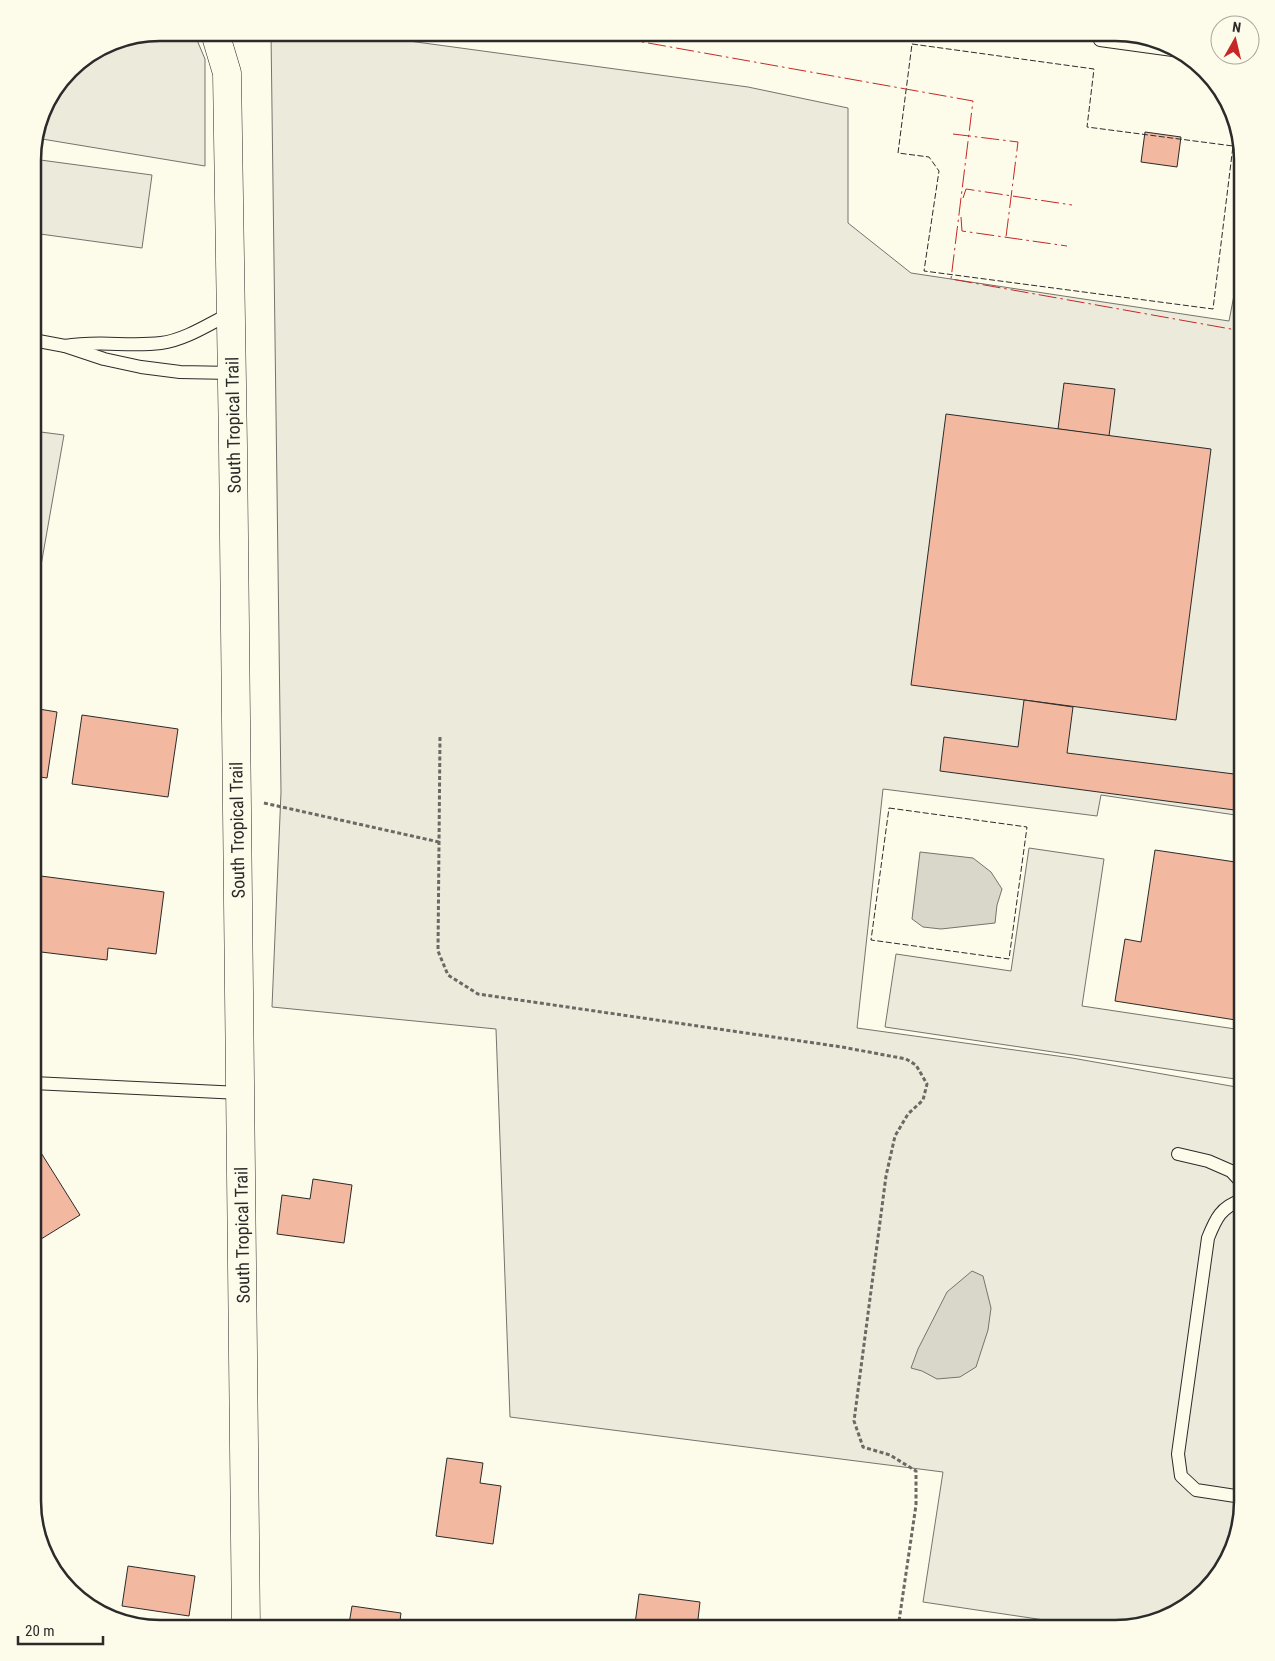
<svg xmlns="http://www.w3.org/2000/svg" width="1275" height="1661" font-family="'Roboto Condensed',sans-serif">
  <rect width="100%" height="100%" fill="#fdfbea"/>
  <g fill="#ecebdb" stroke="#74746e">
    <polygon points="161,33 194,33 205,59 205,166 36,138 46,104 76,64 112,42"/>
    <polygon points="271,33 350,33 748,87 848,108 848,223 911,273 1229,321 1242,254 1242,816 1101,795 1097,816 883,789 857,1028 1072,1058 1242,1088 1242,1501 1225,1564 1185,1607 1115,1628 1098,1628 923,1602 943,1472 510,1417 496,1029 272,1007 281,792"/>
  </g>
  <g fill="#eceadb" stroke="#74746e">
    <polygon points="33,159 152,175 142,248 33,233"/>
    <polygon points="33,431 64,435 33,611"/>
    <polygon points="1029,848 1104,859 1082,1006 1242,1030 1242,1080 885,1027 896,954 1011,971"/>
  </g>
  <g fill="#d8d7c9" stroke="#74746e">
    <polygon points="920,852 973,858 991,872 1002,889 997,905 995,923 941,929 923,927 912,919"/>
    <polygon points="972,1271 983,1276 991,1308 988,1330 976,1367 960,1377 937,1379 922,1371 911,1368 918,1349 947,1292"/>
  </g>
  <g fill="#f2b8a0" stroke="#2b2b2b">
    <polygon points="1145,132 1181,137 1177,167 1141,162"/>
    <polygon points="1064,383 1115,389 1109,436 1058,429"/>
    <polygon points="946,414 1211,449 1176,720 911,685"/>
    <polygon points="1024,700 1073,707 1067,753 1242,775 1242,811 940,771 944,737 1018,747"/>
    <polygon points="33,708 57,712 47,778 33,776"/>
    <polygon points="82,715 178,729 168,797 72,784"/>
    <polygon points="1155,850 1242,863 1242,1021 1115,1001 1125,939 1141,942"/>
    <polygon points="33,875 164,892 156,954 108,948 107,960 33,951"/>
    <polygon points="33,1140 80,1215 33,1244"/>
    <polygon points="313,1179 352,1185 344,1243 277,1234 282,1195 310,1199"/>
    <polygon points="447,1458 483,1463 480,1483 501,1486 493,1544 436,1536"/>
    <polygon points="128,1566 195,1576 189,1616 122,1606"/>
    <polygon points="639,1594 700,1602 697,1628 654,1628 654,1626 635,1624"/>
    <polygon points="352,1606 401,1613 399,1628 325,1628 326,1621 349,1624"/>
  </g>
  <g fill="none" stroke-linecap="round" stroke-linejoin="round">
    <g stroke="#2b2b2b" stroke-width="14">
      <g id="service">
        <polyline points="1100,40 1180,51"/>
        <polyline points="33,340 65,346 104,359 141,367 180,372 232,373"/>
        <path d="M65 346C98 340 129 347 161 343 185 340 209 324 231 313"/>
        <polyline points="33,1083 240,1093"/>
        <polyline points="1178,1154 1208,1161 1231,1171 1242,1183"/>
        <path d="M1242 1497 1196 1490 1181 1476 1178 1454 1208 1238C1216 1218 1221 1207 1242 1200"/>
      </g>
    </g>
    <g stroke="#2b2b2b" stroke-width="29">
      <polyline id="tertiary" points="215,33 227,73 233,446 246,1628"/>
    </g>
    <g stroke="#6a6964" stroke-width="3" stroke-dasharray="4 2.5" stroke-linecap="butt">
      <polyline points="1048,33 1079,37"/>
      <polyline points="440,737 438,951 448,975 478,994 842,1047 906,1059 916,1065 927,1084 923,1100 908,1114 895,1136 886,1176 854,1421 863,1447 890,1455 916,1471 916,1505 898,1628"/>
      <polyline points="264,803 439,842"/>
    </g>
    <use href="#service" stroke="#fdfbea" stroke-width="12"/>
    <use href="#tertiary" stroke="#fdfbea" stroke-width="28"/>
    <g stroke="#2b2b2b" stroke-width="1" stroke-dasharray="6 2.5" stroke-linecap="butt">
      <polygon points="912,44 1094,69 1087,127 1233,146 1213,309 924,271 939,171 929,157 898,153"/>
      <polygon points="889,808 1027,827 1009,959 871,940"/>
    </g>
    <g stroke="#c62828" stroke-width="1" stroke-dasharray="18 4 2.5 4" stroke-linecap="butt">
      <polyline points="592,33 973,101 951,279 1242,331"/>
      <polyline points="953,134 1018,142 1006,237"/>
      <polyline points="963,198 966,189 1072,205"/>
      <polyline points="961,217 962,231 1067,246"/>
    </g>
  </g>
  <g text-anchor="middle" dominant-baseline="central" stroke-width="4" stroke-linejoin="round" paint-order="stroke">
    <g font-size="18" fill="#2b2b2b" stroke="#fdfbea">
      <text transform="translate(233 425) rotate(-91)">South Tropical Trail</text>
      <text transform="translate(237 830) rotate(-91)">South Tropical Trail</text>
      <text transform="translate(242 1235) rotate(-91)">South Tropical Trail</text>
    </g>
  </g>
  <path d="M0 0H1275V1661H0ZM160 41H1115A119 119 0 0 1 1234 160V1501A119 119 0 0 1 1115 1620H160A119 119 0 0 1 41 1501V160A119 119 0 0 1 160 41Z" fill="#fdfbea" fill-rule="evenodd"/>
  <path fill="none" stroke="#2b2b2b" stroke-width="2.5" d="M160 41H1115A119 119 0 0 1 1234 160V1501A119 119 0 0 1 1115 1620H160A119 119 0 0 1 41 1501V160A119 119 0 0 1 160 41Z"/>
  <g transform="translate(1235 40) rotate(8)"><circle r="24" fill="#fdfbea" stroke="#a9a89e"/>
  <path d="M0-4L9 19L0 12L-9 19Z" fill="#c62828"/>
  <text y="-8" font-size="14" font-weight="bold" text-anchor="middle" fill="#2b2b2b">N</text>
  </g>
  <path d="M18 1636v8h85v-8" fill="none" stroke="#2b2b2b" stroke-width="2.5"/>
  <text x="25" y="1636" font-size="15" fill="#2b2b2b" stroke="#fdfbea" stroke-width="4" paint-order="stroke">20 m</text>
</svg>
